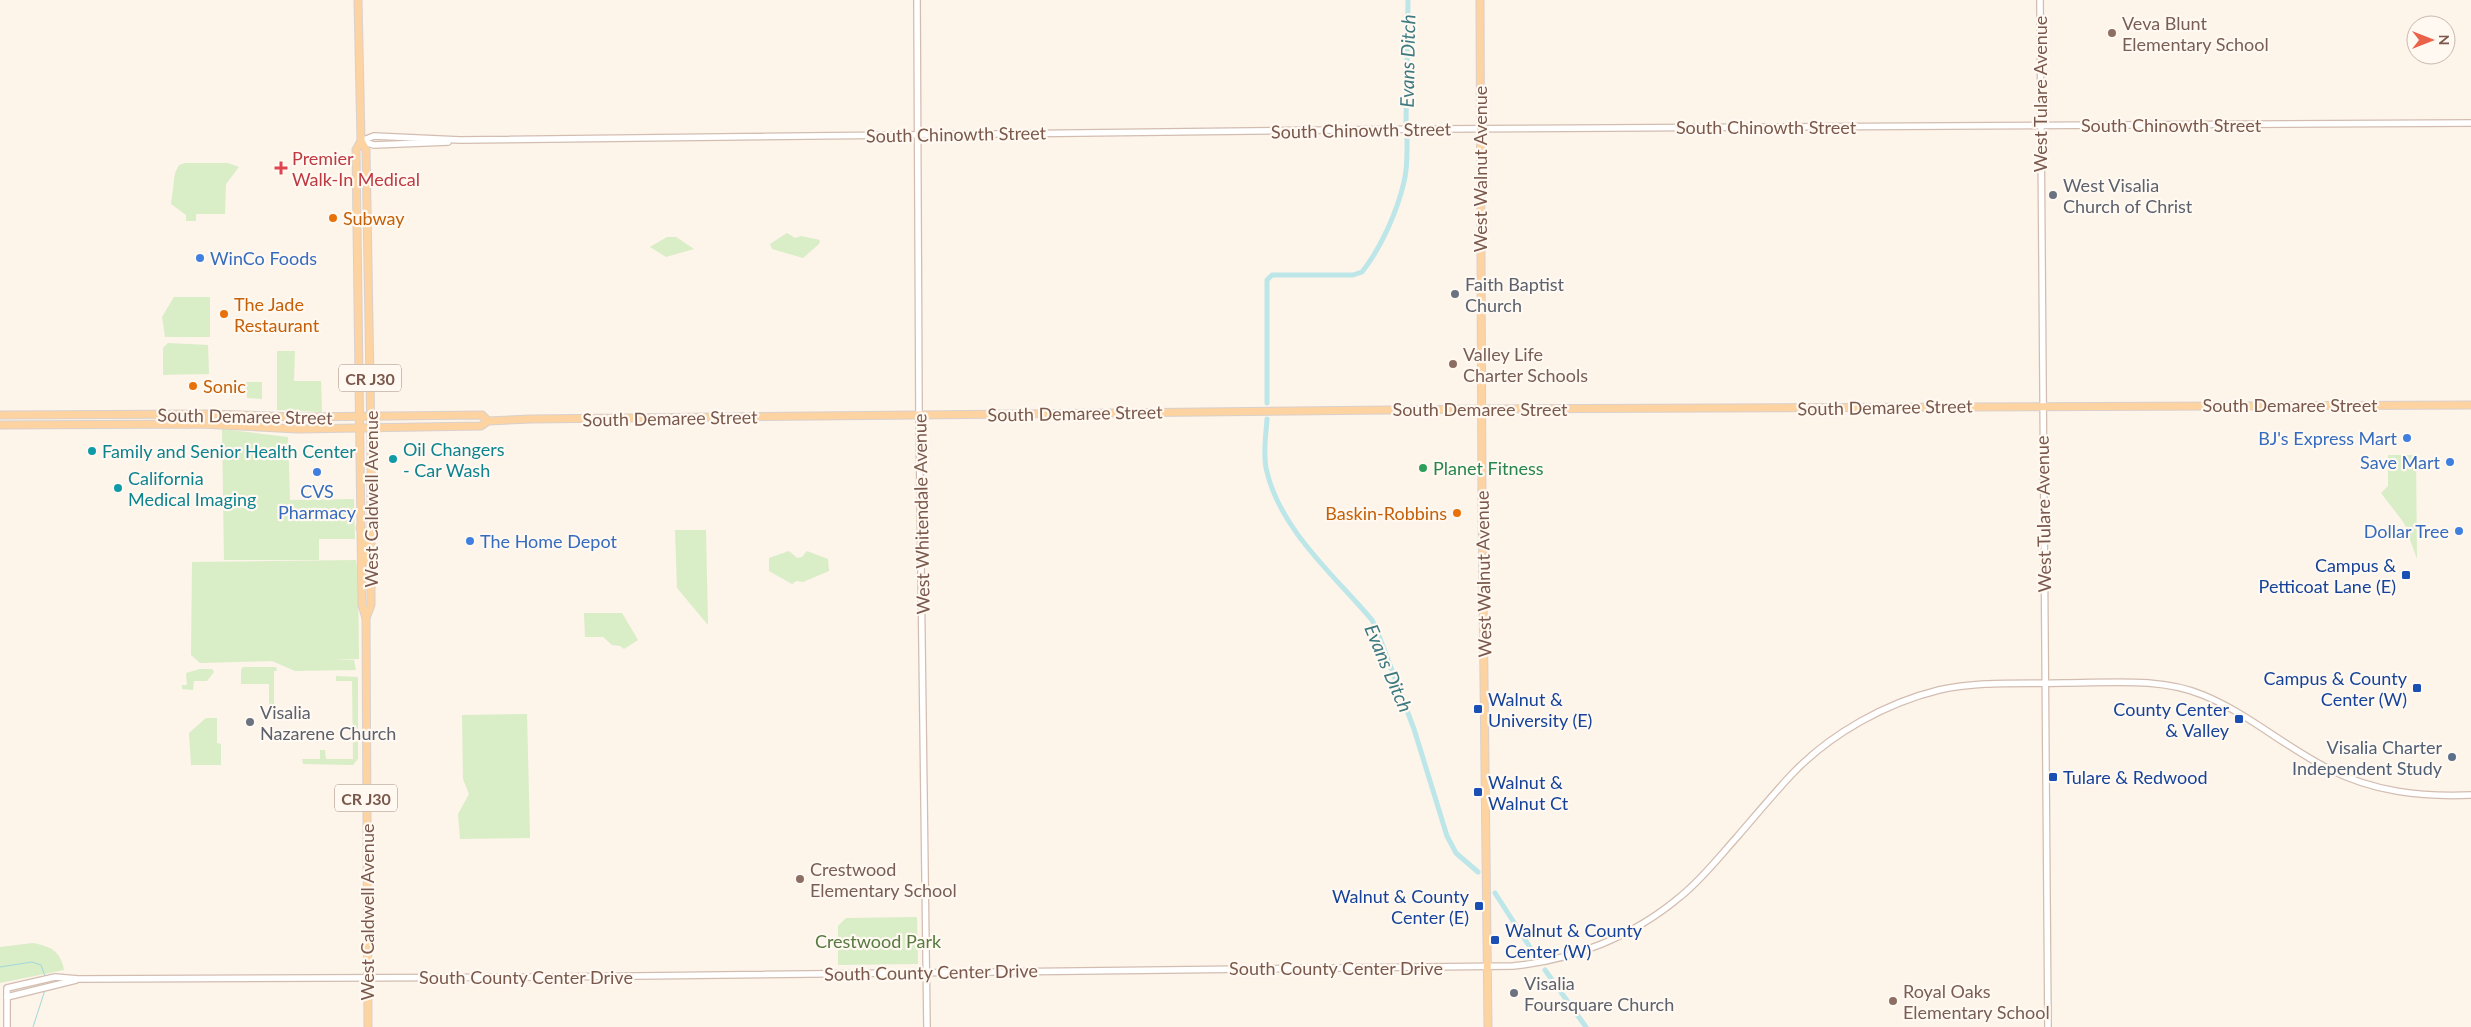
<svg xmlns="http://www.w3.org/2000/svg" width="2471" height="1027" font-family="Lato,sans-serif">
  <rect width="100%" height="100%" fill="#fdf4ea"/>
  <g fill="#d9edc7">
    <polygon points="185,163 228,163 239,167 226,184 225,214 196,214 196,221 186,221 186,215 171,204 175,173 179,165"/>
    <polygon points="787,233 795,238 801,236 820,240 819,244 803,258 772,249 770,244"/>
    <polygon points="667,237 676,237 694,249 666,257 650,247"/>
    <polygon points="174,297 210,297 210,337 165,337 162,317"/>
    <polygon points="168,343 208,345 209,374 163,375 163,348"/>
    <polygon points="277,351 295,351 294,381 321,381 322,412 277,410"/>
    <polygon points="246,382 262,382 262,399 247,398"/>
    <polygon points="222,429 288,437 290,500 354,499 355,539 319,539 319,560 224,560"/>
    <polygon points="2388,455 2416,455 2417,559 2404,523 2381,493 2388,486"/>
    <polygon points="675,530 706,530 708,625 677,588"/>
    <polygon points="789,551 797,558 802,557 807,551 828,559 829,571 803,582 796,581 792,584 769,571 769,558"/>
    <polygon points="356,560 358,576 359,659 331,660 354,660 356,670 295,671 272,661 200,663 191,655 192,562"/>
    <polygon points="584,613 622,613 638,640 624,649 620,646 612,645 603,637 585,637"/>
    <polygon points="243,667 276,667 277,671 274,671 274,708 269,708 269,684 241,684 241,670"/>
    <polygon points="200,669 212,669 214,672 207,681 194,681 193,690 182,689 182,685 187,685 186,673"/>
    <polygon points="336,676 358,677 358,759 353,765 303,764 302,759 320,759 320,750 325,750 326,759 353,759 352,681 336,681"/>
    <polygon points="527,714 530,838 460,839 458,814 469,794 463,779 462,715"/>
    <polygon points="206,718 217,718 217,743 221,744 221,765 191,765 189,733"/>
    <polygon points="917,917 918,964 838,965 838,926 846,918"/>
    <path d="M33 943C52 947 60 951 64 970L0 983V947Z"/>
  </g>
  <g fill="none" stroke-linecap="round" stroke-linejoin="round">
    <g stroke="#a2d7db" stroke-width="1">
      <polyline points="0,967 32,962 41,965 45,976"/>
      <polyline points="33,1027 45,990"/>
    </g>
    <g stroke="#bde6e9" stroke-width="5">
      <polyline points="1406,123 1408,0"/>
      <path d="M1267 403V280L1272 275H1353L1362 272C1381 248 1397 212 1404 182 1408 166 1407 151 1407 135"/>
      <path d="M1267 419C1266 435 1263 452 1266 468 1279 529 1334 575 1372 620L1376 628 1414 729 1447 836 1456 853 1478 872"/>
      <polyline points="1495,893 1535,955"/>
      <polyline points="1545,970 1586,1027"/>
    </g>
    <g stroke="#d3bdb1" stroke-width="8">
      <g id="minor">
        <polyline points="917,0 919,415 927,1027"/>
        <polyline points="2040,0 2048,1027"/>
        <polyline points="361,141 374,136 460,140 1433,129 2471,123"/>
        <polyline points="361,141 374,145 448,142"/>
        <polyline points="7,997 76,980"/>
        <path d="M7 1027V988L55 977 78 979 552 977 1513 966C1574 960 1634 936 1681 896 1702 879 1719 857 1737 837 1756 815 1774 793 1794 772 1832 733 1886 703 1939 690 1979 681 2022 684 2063 683 2109 683 2160 677 2203 695 2249 714 2285 747 2329 769 2374 792 2421 797 2471 795"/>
      </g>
    </g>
    <g stroke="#dad0cd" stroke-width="9">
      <g id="major">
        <polyline points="358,0 361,141 366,150 371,440 371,605 366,618"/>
        <polyline points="1480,0 1482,507 1488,1027"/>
        <polyline points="361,141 356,150 362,605 366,618 368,1027"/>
        <polyline points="0,415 213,414 296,417 482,415 488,421"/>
        <polyline points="174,419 205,419 213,414"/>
        <polyline points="0,425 202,424 297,429 481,426 488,421 531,419 1482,409 2471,405"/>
        <polyline points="234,425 239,420 255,419"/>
        <polyline points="360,528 366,535 367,561"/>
      </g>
    </g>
    <use href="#minor" stroke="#fff" stroke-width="5.5"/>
    <use href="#major" stroke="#fdd3a1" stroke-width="7"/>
  </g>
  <g fill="#8d6e63" stroke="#fff9f2" stroke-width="2">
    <circle cx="2112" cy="33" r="5"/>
    <circle cx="1453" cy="364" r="5"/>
    <circle cx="800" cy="879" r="5"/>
    <circle cx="1893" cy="1001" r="5"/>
  </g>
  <path fill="#e0444e" stroke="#fff9f2" stroke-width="2" d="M278.5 160.5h5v5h5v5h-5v5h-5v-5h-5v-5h5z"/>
  <g fill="#6b7280" stroke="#fff9f2" stroke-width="2">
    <circle cx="2053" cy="195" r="5"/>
    <circle cx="1455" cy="294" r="5"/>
    <circle cx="250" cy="722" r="5"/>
    <circle cx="1514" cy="993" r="5"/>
  </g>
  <g fill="#e8710a" stroke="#fff9f2" stroke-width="2">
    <circle cx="333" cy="218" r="5"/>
    <circle cx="224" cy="314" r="5"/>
    <circle cx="193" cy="386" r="5"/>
    <circle cx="1457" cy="513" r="5"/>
  </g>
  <g fill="#3f7fe0" stroke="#fff9f2" stroke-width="2">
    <circle cx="200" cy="258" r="5"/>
    <circle cx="2407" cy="438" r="5"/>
    <circle cx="2450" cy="462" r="5"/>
    <circle cx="317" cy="472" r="5"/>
    <circle cx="2459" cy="531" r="5"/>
    <circle cx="470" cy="541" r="5"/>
  </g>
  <g fill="#0f9aa8" stroke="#fff9f2" stroke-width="2">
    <circle cx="92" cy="451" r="5"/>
    <circle cx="393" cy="459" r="5"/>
    <circle cx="118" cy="488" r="5"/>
  </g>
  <circle fill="#2e9e5b" stroke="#fff9f2" stroke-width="2" cx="1423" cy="468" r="5"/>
  <g fill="#1a4fb4" stroke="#fff9f2" stroke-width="2">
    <rect x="2401" y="570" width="10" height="10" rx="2.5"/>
    <rect x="2412" y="683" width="10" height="10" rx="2.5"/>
    <rect x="1473" y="704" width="10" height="10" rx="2.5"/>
    <rect x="2234" y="714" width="10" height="10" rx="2.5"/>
    <rect x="2048" y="772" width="10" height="10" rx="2.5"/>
    <rect x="1473" y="787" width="10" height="10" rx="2.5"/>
    <rect x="1474" y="901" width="10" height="10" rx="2.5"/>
    <rect x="1490" y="935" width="10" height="10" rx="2.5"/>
  </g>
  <circle fill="#5c6f8a" stroke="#fff9f2" stroke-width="2" cx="2452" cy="757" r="5"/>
  <g text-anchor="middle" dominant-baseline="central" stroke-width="4.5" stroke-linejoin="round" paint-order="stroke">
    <g fill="#fff9f2" stroke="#a2887d" stroke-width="1">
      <rect x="339" y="364.5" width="62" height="27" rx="4"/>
      <rect x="335" y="784.5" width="62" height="27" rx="4"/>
    </g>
    <g font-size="16" font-weight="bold" fill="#7a584b">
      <text x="370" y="378">CR J30</text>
      <text x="366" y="798">CR J30</text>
    </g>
    <g font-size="18" fill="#785e54" stroke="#fff9f2" text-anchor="start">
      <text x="2122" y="23">Veva Blunt<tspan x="2122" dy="21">Elementary School</tspan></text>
      <text x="1463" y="354">Valley Life<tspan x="1463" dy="21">Charter Schools</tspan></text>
      <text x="810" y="869">Crestwood<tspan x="810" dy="21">Elementary School</tspan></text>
      <text x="1903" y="991">Royal Oaks<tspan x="1903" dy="21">Elementary School</tspan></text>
    </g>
    <g font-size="18" fill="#7a584b" stroke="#fff9f2">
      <text transform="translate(2040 94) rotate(-90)">West Tulare Avenue</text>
      <text x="2171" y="125">South Chinowth Street</text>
      <text x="1766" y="127">South Chinowth Street</text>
      <text transform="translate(1361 130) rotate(-1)">South Chinowth Street</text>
      <text transform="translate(956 134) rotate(-1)">South Chinowth Street</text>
      <text transform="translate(1480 169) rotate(-90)">West Walnut Avenue</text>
      <text x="2290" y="405">South Demaree Street</text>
      <text transform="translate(1885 407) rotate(-1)">South Demaree Street</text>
      <text x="1480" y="409">South Demaree Street</text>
      <text transform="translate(1075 413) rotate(-1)">South Demaree Street</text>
      <text transform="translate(245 416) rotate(1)">South Demaree Street</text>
      <text transform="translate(670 418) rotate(-1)">South Demaree Street</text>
      <text transform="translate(371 499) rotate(-90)">West Caldwell Avenue</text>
      <text transform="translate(921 514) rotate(-91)">West Whitendale Avenue</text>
      <text transform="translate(2043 514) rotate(-91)">West Tulare Avenue</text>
      <text transform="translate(1483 574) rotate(-91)">West Walnut Avenue</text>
      <text transform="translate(367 912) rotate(-90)">West Caldwell Avenue</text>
      <text x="1336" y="968">South County Center Drive</text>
      <text transform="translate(931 972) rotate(-1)">South County Center Drive</text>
      <text x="526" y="977">South County Center Drive</text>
    </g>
    <g font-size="18" fill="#be3a42" stroke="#fff9f2" text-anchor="start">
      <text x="292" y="158">Premier<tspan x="292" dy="21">Walk-In Medical</tspan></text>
    </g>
    <g font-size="18" fill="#5b616d" stroke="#fff9f2" text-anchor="start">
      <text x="2063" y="185">West Visalia<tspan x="2063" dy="21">Church of Christ</tspan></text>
      <text x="1465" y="284">Faith Baptist<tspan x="1465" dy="21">Church</tspan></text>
      <text x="260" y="712">Visalia<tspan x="260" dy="21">Nazarene Church</tspan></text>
      <text x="1524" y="983">Visalia<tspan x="1524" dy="21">Foursquare Church</tspan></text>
    </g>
    <g font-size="18" fill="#c56008" stroke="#fff9f2" text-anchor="start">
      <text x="343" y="218">Subway</text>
      <text x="234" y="304">The Jade<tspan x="234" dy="21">Restaurant</tspan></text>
      <text x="203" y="386">Sonic</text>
      <text x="1447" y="513" text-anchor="end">Baskin-Robbins</text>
    </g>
    <g font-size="18" fill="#366cbe" stroke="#fff9f2" text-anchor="end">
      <text x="210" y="258" text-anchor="start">WinCo Foods</text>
      <text x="2397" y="438">BJ's Express Mart</text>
      <text x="2440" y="462">Save Mart</text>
      <text x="317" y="491" text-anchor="middle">CVS<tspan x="317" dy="21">Pharmacy</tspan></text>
      <text x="2449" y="531">Dollar Tree</text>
      <text x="480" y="541" text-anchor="start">The Home Depot</text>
    </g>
    <g font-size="18" fill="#0d838f" stroke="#fff9f2" text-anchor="start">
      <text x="403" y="449">Oil Changers<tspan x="403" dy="21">- Car Wash</tspan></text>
      <text x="102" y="451">Family and Senior Health Center</text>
      <text x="128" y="478">California<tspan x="128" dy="21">Medical Imaging</tspan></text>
    </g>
    <g font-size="18" fill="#27864d" stroke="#fff9f2" text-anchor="start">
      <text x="1433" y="468">Planet Fitness</text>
    </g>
    <g font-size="18" fill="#164399" stroke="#fff9f2" text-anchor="end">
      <text x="2396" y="565">Campus &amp;<tspan x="2396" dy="21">Petticoat Lane (E)</tspan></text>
      <text x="2407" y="678">Campus &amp; County<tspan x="2407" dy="21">Center (W)</tspan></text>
      <text x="1488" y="699" text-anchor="start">Walnut &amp;<tspan x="1488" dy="21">University (E)</tspan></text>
      <text x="2229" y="709">County Center<tspan x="2229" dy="21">&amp; Valley</tspan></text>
      <text x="2063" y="777" text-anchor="start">Tulare &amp; Redwood</text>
      <text x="1488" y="782" text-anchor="start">Walnut &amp;<tspan x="1488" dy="21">Walnut Ct</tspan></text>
      <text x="1469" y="896">Walnut &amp; County<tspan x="1469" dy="21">Center (E)</tspan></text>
      <text x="1505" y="930" text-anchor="start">Walnut &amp; County<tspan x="1505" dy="21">Center (W)</tspan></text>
    </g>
    <g font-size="18" fill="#4e5e75" stroke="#fff9f2" text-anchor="end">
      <text x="2442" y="747">Visalia Charter<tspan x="2442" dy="21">Independent Study</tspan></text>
    </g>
    <g font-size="18" fill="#567a40" stroke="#fff9f2">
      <text x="878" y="941">Crestwood Park</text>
    </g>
    <g font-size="19" font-style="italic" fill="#3d7a80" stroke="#fff9f2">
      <text transform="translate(1407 61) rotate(-89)">Evans Ditch</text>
      <text transform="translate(1389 668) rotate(67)">Evans Ditch</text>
    </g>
  </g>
  <g transform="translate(2431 40) rotate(90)"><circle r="24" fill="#fff9f2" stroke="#cab9af"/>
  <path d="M0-4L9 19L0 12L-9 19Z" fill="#eb624b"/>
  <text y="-8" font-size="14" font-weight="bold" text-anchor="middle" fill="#7a584b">N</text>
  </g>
</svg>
